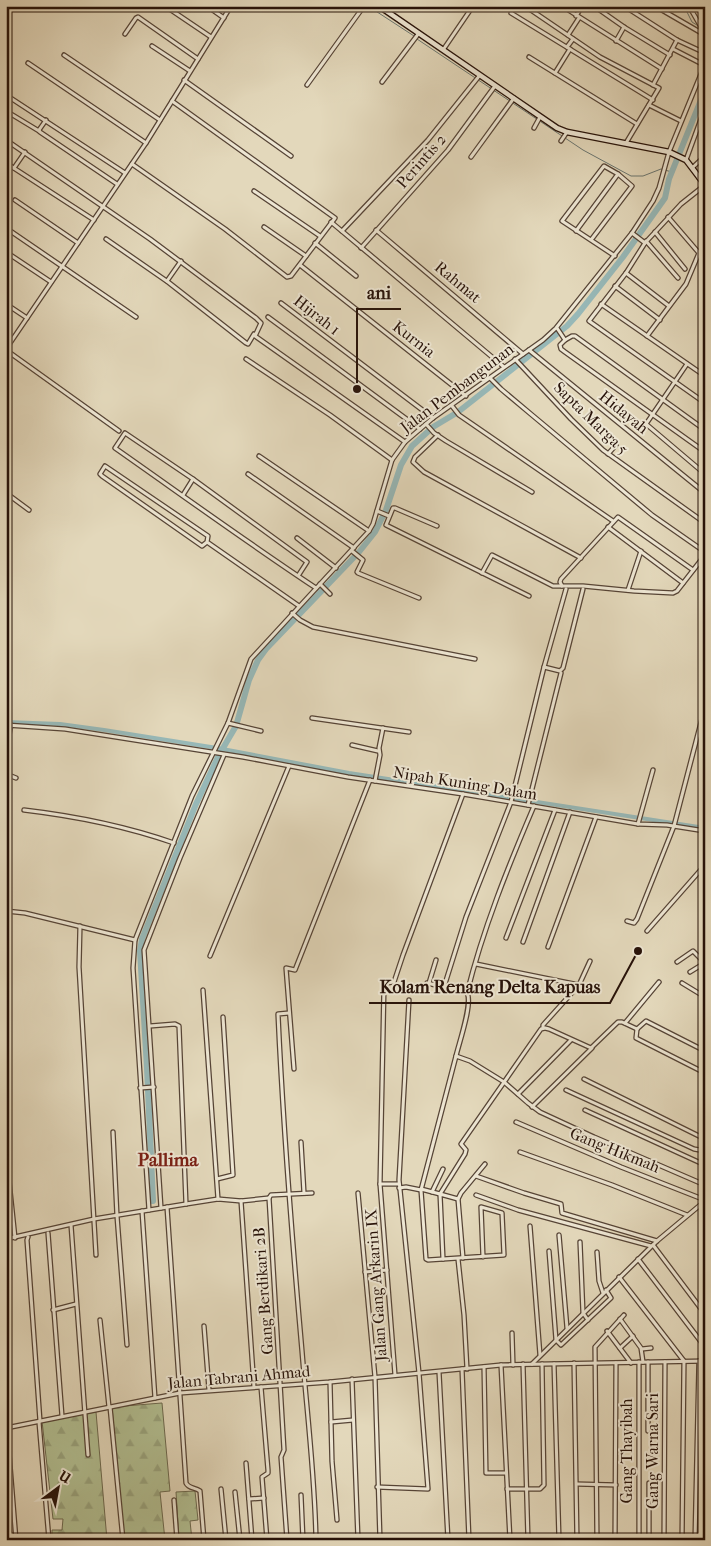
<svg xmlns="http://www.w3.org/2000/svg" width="711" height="1546" font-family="'IM FELL French Canon',serif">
  <defs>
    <pattern id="forest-firs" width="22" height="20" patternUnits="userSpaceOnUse" patternTransform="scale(1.25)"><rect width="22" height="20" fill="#b2bf92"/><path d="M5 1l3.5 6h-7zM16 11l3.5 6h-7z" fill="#99a37d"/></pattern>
  </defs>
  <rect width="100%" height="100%" fill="#e3d8bb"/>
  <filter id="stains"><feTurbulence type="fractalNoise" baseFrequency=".004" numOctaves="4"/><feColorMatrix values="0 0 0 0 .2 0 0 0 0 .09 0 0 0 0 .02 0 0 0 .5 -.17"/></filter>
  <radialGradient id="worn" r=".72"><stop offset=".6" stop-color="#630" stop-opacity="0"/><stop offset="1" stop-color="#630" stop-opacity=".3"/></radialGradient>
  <g fill="url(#forest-firs)" stroke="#6c684e">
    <polygon points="162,1403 170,1491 160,1492 165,1540 144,1540 143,1538 133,1538 133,1540 124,1540 112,1407"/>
    <polygon points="96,1412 107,1540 52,1540 52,1530 62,1530 63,1519 53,1519 42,1421"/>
    <polygon points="195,1491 198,1520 190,1521 192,1540 179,1540 176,1492"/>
  </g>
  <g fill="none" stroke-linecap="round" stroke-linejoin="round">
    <g stroke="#6a7671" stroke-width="1">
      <polyline points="368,6 414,36"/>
      <polyline points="684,6 692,22 700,27"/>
      <polyline points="417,39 583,150 631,176 643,176 661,169 672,172"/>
    </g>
    <polyline stroke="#97b8b7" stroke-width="4" points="6,722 60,724 104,730 217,748 349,773 705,828"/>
    <polyline stroke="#97b8b7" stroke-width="6" points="153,1201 147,1068 140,951 142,939 196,804 219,755 236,726 249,680 258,660 266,649 359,552 375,532 386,510 401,465 412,446 433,427 458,412 567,326 578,314 623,257 665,198 669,179 705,90"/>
    <g stroke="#564436" stroke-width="5.5">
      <g id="street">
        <polyline points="207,6 224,18"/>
        <polyline points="515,6 511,13 653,100"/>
        <polyline points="525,6 600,57 659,88 626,143"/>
        <polyline points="562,6 662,69"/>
        <polyline points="594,6 624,27 670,55"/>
        <polyline points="624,6 677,40 705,53"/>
        <polyline points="655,6 705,35"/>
        <polyline points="689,6 705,34"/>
        <polyline points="171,10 211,37"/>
        <polyline points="576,16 582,6"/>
        <polyline points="125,34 136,18 138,17 198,59"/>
        <polyline points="568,35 579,18"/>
        <polyline points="616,41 624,27"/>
        <polyline points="152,46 190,71"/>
        <polyline points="567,47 573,39"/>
        <polyline points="673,49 704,65"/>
        <polyline points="443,50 473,6"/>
        <polyline points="64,55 160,120"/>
        <polyline points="529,57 637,124"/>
        <polyline points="28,63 146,143"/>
        <polyline points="555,73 570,49"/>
        <polyline points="184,80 291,156"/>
        <polyline points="382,82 419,33"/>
        <polyline points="307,85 364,6"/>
        <polyline points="653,85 677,40"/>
        <polyline points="6,95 125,173"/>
        <polyline points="649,105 681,121"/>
        <polyline points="6,111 39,131"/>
        <polyline points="46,120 39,130 40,132 117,184"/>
        <polyline points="534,128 540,117"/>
        <polyline points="6,140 150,239 256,318 261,323 255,336 405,442"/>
        <polyline points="561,141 567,132"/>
        <polyline points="471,157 514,98"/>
        <polyline points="686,160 705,108"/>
        <polyline points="6,163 94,220"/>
        <polyline points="132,164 225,229 287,277 291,276 335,218 172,101"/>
        <polyline points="14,168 25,152"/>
        <polyline points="692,168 705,156"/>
        <polyline points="699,178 705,172"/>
        <polyline points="705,185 681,204 645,243 626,273 589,321 705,403"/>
        <polyline points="254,191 320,236"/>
        <polyline points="15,200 78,243"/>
        <polyline points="668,217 699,253"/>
        <polyline points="331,222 504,367"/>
        <polyline points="264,227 306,256"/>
        <polyline points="6,228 136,317"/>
        <polyline points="376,230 523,354"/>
        <polyline points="342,231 428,140 480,75"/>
        <polyline points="576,231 618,174"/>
        <polyline points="655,232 685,269"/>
        <polyline points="632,233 645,243"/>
        <polyline points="106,239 168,282 246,343 248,344 254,334"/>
        <polyline points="591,240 632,186 618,174 604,166 562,221 615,256"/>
        <polyline points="646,241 678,278"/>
        <polyline points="315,243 356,276"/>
        <polyline points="361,248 448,150 495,86"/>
        <polyline points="6,252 51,282"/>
        <polyline points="300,265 466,396"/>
        <polyline points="626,273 669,306"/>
        <polyline points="167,281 181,261"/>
        <polyline points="615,286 660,320"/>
        <polyline points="281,303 433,418"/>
        <polyline points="6,304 27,318"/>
        <polyline points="601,304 705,376"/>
        <polyline points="268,317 420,429"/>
        <polyline points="557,328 565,340"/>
        <polyline points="647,336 686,284 699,253 705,248"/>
        <polyline points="6,349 146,143 231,6"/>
        <polyline points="6,350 119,431"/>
        <polyline points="529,350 705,493"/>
        <polyline points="246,359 330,415 392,460"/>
        <polyline points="515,359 571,419 603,450 705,523"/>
        <polyline points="687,364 646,424 705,474"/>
        <polyline points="490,378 501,389 532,415 652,515 705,552"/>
        <polyline points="452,406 459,415 475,426 613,521"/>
        <polyline points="426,424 434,433 446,441 532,492"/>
        <polyline points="705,430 575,336 572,336 565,340 560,345 561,349 565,352 705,452"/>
        <polyline points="438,435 415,457 413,462 424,472 581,558"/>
        <polyline points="608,454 616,445"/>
        <polyline points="259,456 369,531"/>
        <polyline points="248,474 354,548"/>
        <polyline points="6,493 29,510"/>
        <polyline points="183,495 193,479"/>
        <polyline points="377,511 389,516"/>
        <polyline points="437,526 395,508 393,508 386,525 529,596"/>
        <polyline points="608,527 683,583"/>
        <polyline points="297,538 336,568"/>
        <polyline points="207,542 202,546 102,476 100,474 105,466 208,536 207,542 299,606"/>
        <polyline points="352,551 363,560 357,572 358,573 419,598"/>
        <polyline points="482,573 492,555 553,586 583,586 634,591 673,593 677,591 705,555"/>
        <path d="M298 576 307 562 193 479 125 433 115 448C182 495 248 543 316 588"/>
        <polyline points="320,584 330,594"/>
        <polyline points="562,586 560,582 561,579 618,517 693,570"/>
        <polyline points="628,590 641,551"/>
        <polyline points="292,613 300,620 313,627 475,659"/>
        <polyline points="544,667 560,671 563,668 583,589"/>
        <polyline points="312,718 409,732"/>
        <polyline points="228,723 261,731"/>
        <polyline points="6,725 65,729 243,757 348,777 463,794 638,824 667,825 705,831"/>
        <polyline points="352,745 378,751"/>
        <polyline points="6,751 11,725"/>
        <polyline points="6,774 16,778"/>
        <polyline points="375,781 380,755 379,748 383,728"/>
        <polyline points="528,805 561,673"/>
        <path d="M24 810C75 816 125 826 174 843"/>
        <polyline points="638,824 653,770"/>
        <polyline points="6,911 25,913 135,940"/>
        <polyline points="627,921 634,923 637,919 674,826 705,707"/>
        <polyline points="80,926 79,967 96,1255"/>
        <polyline points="647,931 705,865"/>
        <polyline points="506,938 555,810"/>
        <polyline points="523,942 570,812"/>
        <polyline points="548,947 596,817"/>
        <polyline points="210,956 289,766"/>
        <polyline points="677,962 693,951 705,963"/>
        <polyline points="476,964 579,985"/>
        <polyline points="690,972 703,964"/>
        <polyline points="427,983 444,987 466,917 511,802 544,667 566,589"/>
        <polyline points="429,983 436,960"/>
        <polyline points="682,983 705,997"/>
        <polyline points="203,990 218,1199"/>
        <path d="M289 1013 278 1014C283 1126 292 1238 302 1351 307 1413 315 1477 316 1540"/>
        <polyline points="625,1023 659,982"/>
        <polyline points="150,1026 175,1024 179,1026 186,1204"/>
        <polyline points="543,1028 543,1025 579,985 590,961"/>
        <polyline points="637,1029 636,1038 705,1073"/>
        <polyline points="637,1029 646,1021 705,1051"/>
        <path d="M456 1056C459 1043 473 1003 467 993 483 929 508 867 534 806"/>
        <polyline points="294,1069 286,968 295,970 370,780"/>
        <polyline points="584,1079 705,1139"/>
        <polyline points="140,1088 154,1087"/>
        <polyline points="566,1090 694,1149 705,1151"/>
        <polyline points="518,1094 571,1040"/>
        <polyline points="532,1107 592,1048"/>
        <polyline points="585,1110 705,1165"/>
        <polyline points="516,1122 621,1167 705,1200"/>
        <polyline points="113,1132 117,1216 127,1345"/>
        <polyline points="301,1142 304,1193"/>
        <polyline points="6,1152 15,1238"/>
        <polyline points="520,1152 612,1185 687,1215"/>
        <polyline points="476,1176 524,1193 561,1204 562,1213 657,1241"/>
        <polyline points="217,1179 233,1175 223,1017"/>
        <polyline points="380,1184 399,1184"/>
        <polyline points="399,1188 406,1187 421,1190"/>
        <polyline points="421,1189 440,1194 465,1154 466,1150 461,1144 541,1029 545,1028 549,1029 591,1048 618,1022 622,1022 637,1029"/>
        <polyline points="432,1192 443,1169"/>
        <polyline points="358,1193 375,1377 380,1540"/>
        <polyline points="476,1195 518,1210 651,1246"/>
        <polyline points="241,1201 254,1387"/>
        <path d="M167 1207 186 1483C189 1489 195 1487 200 1491L204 1540"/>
        <polyline points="161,1208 144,950 180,858 224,755"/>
        <polyline points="149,1210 133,968 135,940 192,796 228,723 251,659 369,531 373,524 392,460 405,442 433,418 543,340 556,328 632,233 653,201 659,188 669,152 705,64"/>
        <polyline points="142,1211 155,1398"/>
        <polyline points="71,1225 88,1455"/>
        <polyline points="530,1226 540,1355"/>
        <polyline points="48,1233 62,1416"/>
        <polyline points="559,1235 567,1328"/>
        <polyline points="28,1237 27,1240 40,1421"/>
        <polyline points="6,1239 94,1219 186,1204 218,1199 241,1201 269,1198"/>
        <polyline points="580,1242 583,1313 588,1320"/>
        <polyline points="653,1245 705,1314"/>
        <polyline points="549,1251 556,1340 561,1345 611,1298 606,1290"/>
        <polyline points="597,1252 599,1281 603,1293"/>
        <polyline points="483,1257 481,1207 502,1213 504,1255 428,1260 426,1259 421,1190 456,1056 470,1061 504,1082 528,1103 540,1112 594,1137 705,1185"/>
        <polyline points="463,1258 458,1199 461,1193 485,1164"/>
        <polyline points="443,1259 440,1194 458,1199"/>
        <polyline points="458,1259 464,1315 467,1369"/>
        <polyline points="638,1259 705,1347"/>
        <polyline points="365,1272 387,1270"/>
        <polyline points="619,1277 684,1361 682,1540"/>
        <polyline points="53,1310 76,1304"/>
        <polyline points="620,1319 641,1348 643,1362"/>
        <polyline points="100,1320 109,1407"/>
        <polyline points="204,1326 209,1390"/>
        <polyline points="607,1331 631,1363"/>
        <polyline points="512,1333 513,1365"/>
        <polyline points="620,1348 633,1336"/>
        <polyline points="642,1349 651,1348"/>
        <polyline points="574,1363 577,1540"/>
        <polyline points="523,1364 528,1540"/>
        <polyline points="532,1364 657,1241 705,1201"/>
        <polyline points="554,1364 559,1540"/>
        <polyline points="501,1365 510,1540"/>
        <polyline points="484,1367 486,1473 506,1473"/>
        <polyline points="462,1369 469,1540"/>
        <polyline points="439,1372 448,1540"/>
        <polyline points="395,1375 380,1184 384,986 386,983 394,982 403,955 463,794"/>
        <polyline points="352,1379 358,1540"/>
        <polyline points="330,1382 332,1461 337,1520"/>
        <polyline points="261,1387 268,1470 268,1473 262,1477 267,1540"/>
        <polyline points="110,1407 123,1540"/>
        <polyline points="39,1422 49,1540"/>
        <polyline points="331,1422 353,1420"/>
        <polyline points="6,1428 180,1393 330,1382 501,1365 705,1361"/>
        <polyline points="7,1428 16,1540"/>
        <polyline points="648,1431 648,1362"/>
        <polyline points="246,1463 252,1540"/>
        <polyline points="577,1484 616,1485"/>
        <polyline points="377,1487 428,1489 419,1373 399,1180 409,1000"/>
        <polyline points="221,1489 226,1540"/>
        <polyline points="507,1489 540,1489 544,1485 542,1364"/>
        <polyline points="235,1492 240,1540"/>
        <polyline points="301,1495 303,1540"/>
        <polyline points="249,1499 264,1498"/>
        <polyline points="174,1500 177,1540"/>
        <polyline points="287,1540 281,1457 284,1450 269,1198 271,1195 312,1193"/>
        <polyline points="597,1540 595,1347 624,1315"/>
        <polyline points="615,1540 616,1363"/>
        <polyline points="639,1540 639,1362"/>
        <polyline points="649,1540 649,1483"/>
        <polyline points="664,1540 665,1362"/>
        <polyline points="695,1540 699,1361"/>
      </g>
    </g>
    <g stroke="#271209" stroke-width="7">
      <polyline id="secondary" points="379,6 557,128 567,132 669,152 686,160 705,185"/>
    </g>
    <use href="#street" stroke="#ede6d3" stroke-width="3"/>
    <use href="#secondary" stroke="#ede6d3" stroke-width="4.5"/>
  </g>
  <g text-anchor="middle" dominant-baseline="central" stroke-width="4" stroke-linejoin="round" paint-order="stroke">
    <g font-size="16" fill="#271209" stroke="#ede6d3">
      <text transform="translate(421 161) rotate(-49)">Perintis 2</text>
      <text transform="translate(458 282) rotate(40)">Rahmat</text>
      <text transform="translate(317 315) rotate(38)">Hijrah 1</text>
      <text transform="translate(414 339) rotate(38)">Kurnia</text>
      <text transform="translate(457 388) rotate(-37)">Jalan Pembangunan</text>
      <text transform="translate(624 412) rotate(39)">Hidayah</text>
      <text transform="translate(591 418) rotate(44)">Sapta Marga 5</text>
      <text transform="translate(465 783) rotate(9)">Nipah Kuning Dalam</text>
      <text transform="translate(615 1150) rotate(22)">Gang Hikmah</text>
      <text transform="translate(376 1285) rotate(-94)">Jalan Gang Arkarin IX</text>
      <text transform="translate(263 1291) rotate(-94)">Gang Berdikari 2B</text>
      <text transform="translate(239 1377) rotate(-5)">Jalan Tabrani Ahmad</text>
      <text transform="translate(626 1451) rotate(-90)">Gang Thayibah</text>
      <text transform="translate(652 1451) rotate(-90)">Gang Warna Sari</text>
    </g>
    <g font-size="19" font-weight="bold" fill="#7a1f14" stroke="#ede6d3">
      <text x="168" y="1160">Pallima</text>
    </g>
  </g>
  <path fill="none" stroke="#271209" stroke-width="2" d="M357 389L357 309H401M638 951L610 1003H369"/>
  <g fill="#271209" stroke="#ede6d3" stroke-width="2">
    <circle cx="357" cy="389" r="5"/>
    <circle cx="638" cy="951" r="5"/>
  </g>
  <g font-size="18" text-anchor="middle" font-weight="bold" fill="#271209" stroke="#ede6d3" stroke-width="4" stroke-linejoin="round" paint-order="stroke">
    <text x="379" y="299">ani</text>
    <text x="490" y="993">Kolam Renang Delta Kapuas</text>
  </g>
  <rect width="711" height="1546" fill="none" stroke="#e3d8bb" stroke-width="25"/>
  <rect x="8" y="8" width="696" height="1531" fill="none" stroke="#271209" stroke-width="2.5"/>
  <rect x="12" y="12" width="686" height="1521" fill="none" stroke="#271209"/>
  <g transform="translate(58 1488) rotate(32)" stroke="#ede6d3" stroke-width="4" paint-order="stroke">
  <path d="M0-4L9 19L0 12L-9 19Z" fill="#271209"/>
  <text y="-8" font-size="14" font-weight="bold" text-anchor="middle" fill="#271209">U</text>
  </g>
  <rect width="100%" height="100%" filter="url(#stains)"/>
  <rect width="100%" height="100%" fill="url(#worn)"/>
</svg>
